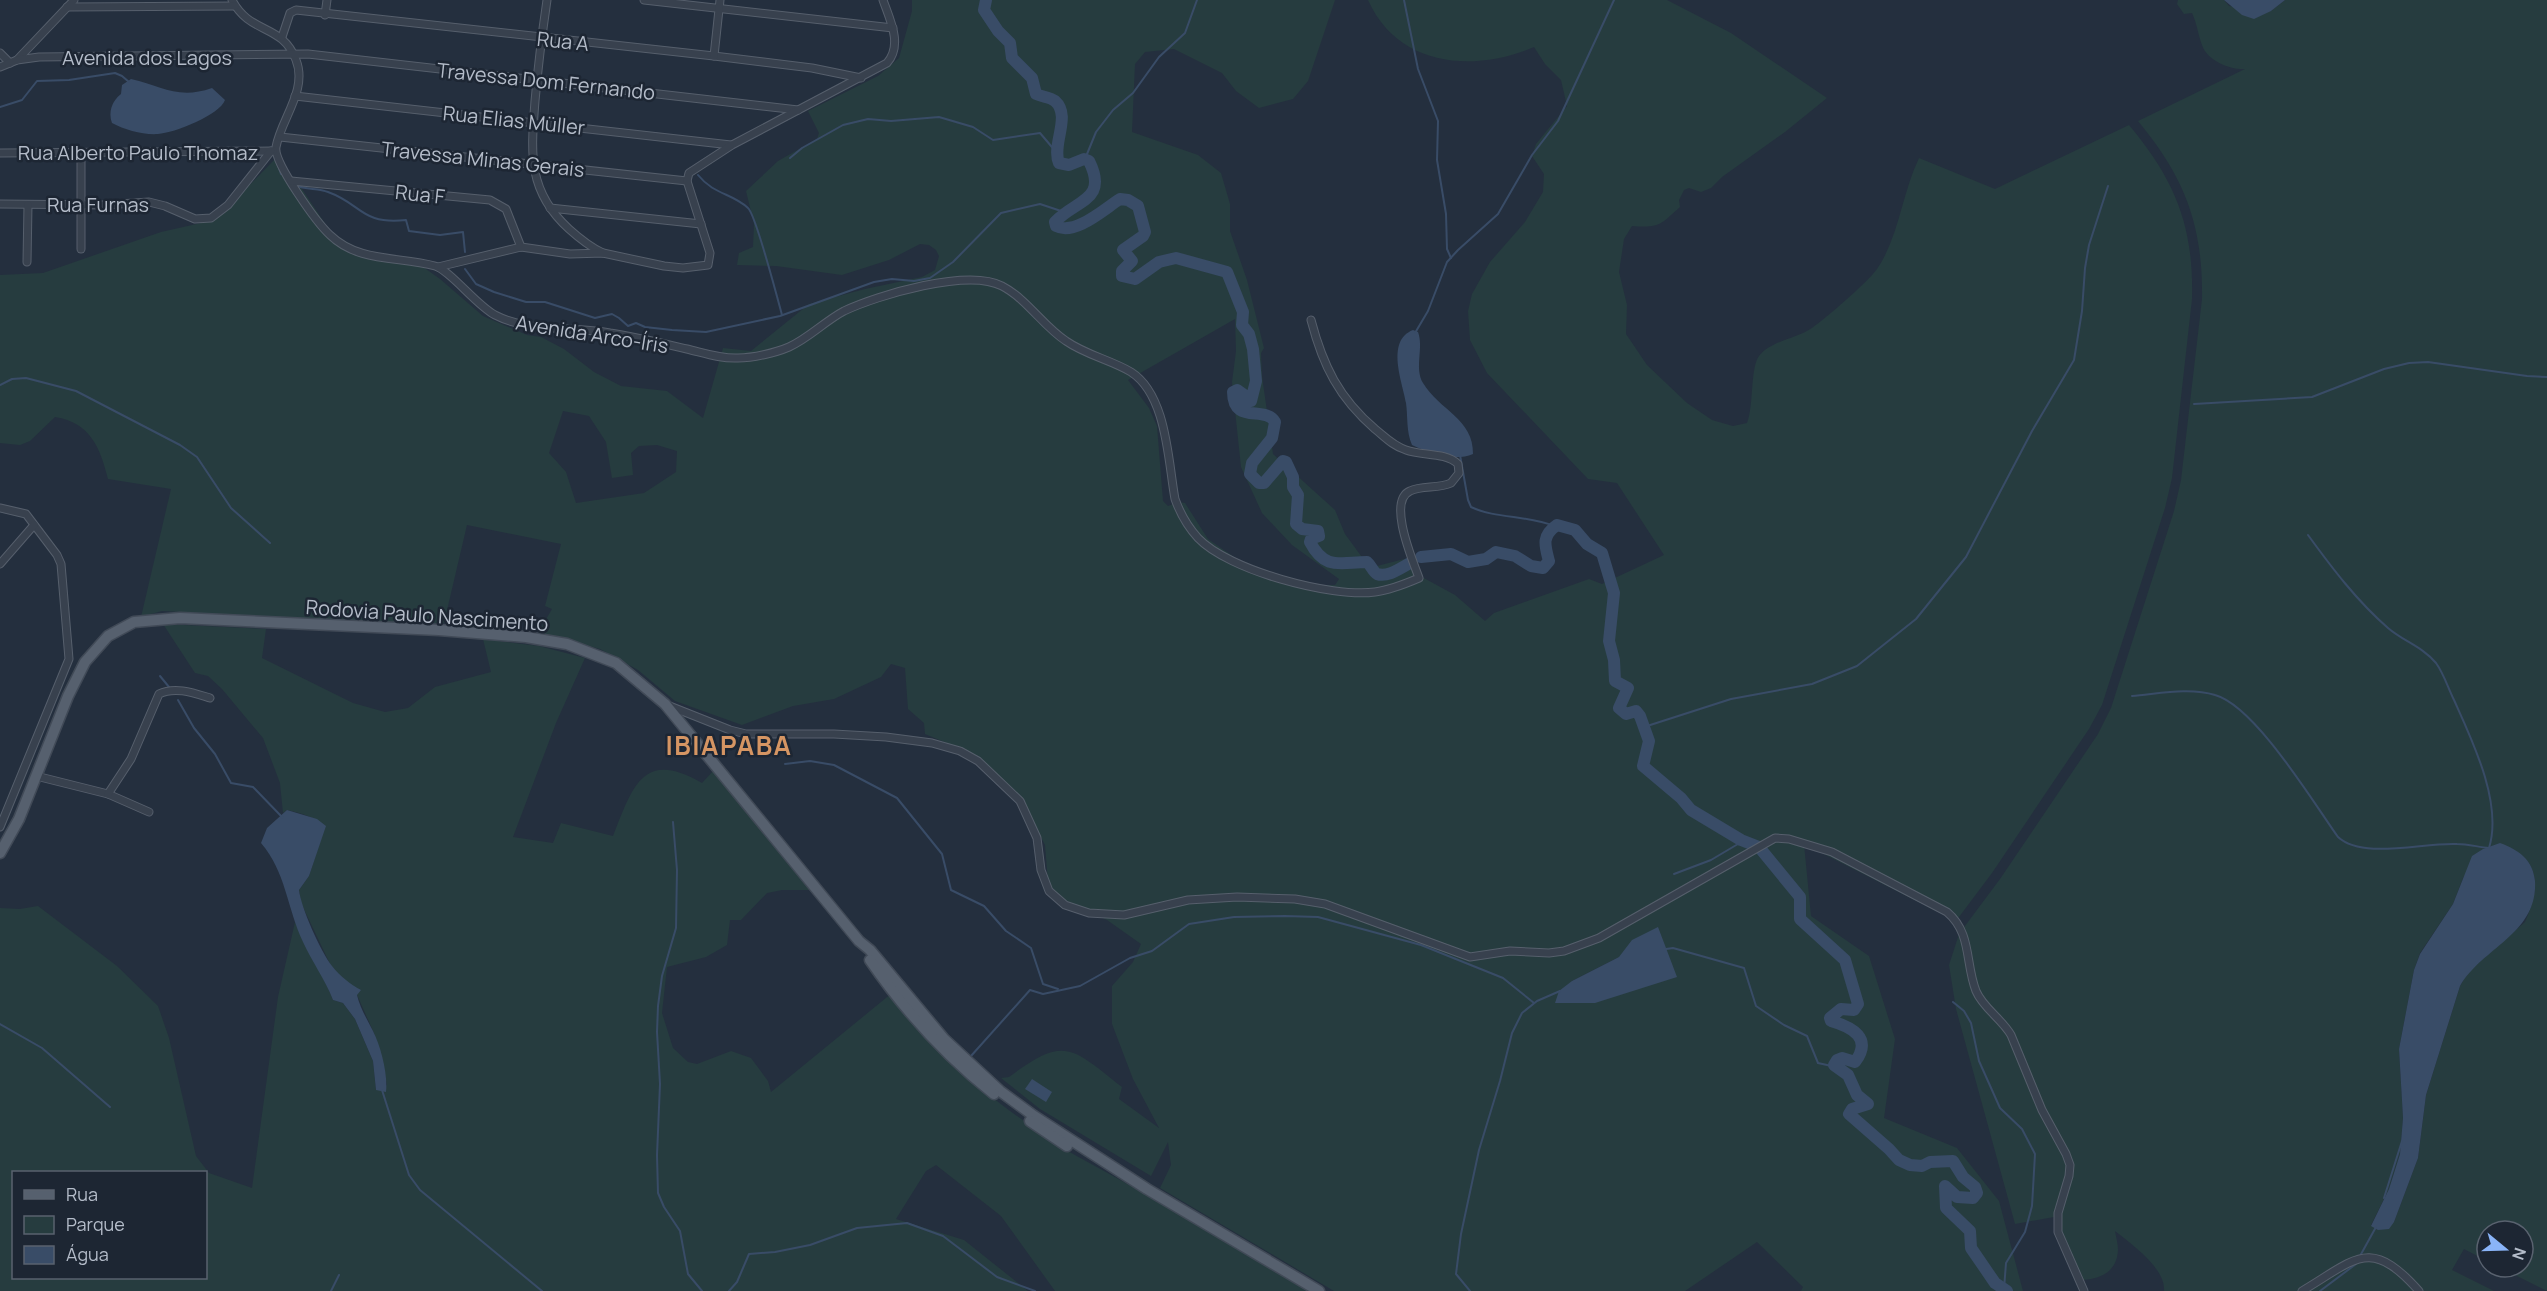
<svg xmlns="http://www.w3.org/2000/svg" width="2547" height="1291" font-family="Manrope,sans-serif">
  <rect width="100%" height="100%" fill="#242f3e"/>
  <g fill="#263c3f" fill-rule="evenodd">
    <path d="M912 0H1335L1308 81 1293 99 1259 108 1236 91 1222 73 1174 49 1145 52 1135 64 1132 132 1198 155 1221 173 1230 204V231L1247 280 1264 348 1261 353 1262 376 1273 454 1335 510 1345 534 1367 564 1377 566 1408 558 1422 577 1455 595 1485 621 1494 613 1589 579 1602 584 1664 555 1617 483 1588 479 1487 373 1470 340 1468 311 1472 294 1490 262 1525 222 1543 192 1544 174 1532 156 1536 144 1567 106 1561 80 1545 64 1534 47C1473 73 1398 67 1368 0H1667L1731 33 1827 98 1785 132 1722 177 1711 188 1701 192 1689 188 1684 190 1679 200 1680 207C1660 225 1660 228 1632 226L1624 239 1619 272 1627 305 1626 334 1647 365 1687 403 1712 420 1733 426 1747 423C1754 406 1750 368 1759 356 1772 340 1796 339 1812 328 1826 318 1867 283 1877 269 1899 237 1902 193 1919 158L1995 189 2129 125C2175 180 2194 226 2192 299L2172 478 2165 508 2102 705 2089 729 1992 873 1956 921 1804 844 1811 916 1869 956 1895 1039 1884 1118 1957 1148 1999 1201 2023 1291H1801L1803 1287 1757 1242 1685 1291H1334L1160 1188 1171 1165 1168 1142 1151 1176 1040 1109 1001 1078 1009 1077C1065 1035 1071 1047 1122 1087L1119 1099 1159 1128 1133 1079 1112 1024V986L1133 962 1141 944 1107 920 1056 896 1048 882 1045 845 1018 794 978 756 925 734 924 723 908 709 905 668 891 664 881 677 834 699 793 706 742 725 675 701 638 670 600 649 538 633 552 609 545 606 561 544 467 525 444 623 404 624 162 611 141 617 171 489 108 479C100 448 91 423 55 417L30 441 20 445 0 443V275L43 273 161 232 210 221 234 201 276 158 300 186 332 234 371 255 419 264 440 279 483 316 527 335 541 337 564 349 594 372 621 386 667 391 703 418 723 348 751 351 809 304 865 289 922 277 935 270 939 256 936 250 929 245 920 244 889 260 842 275 776 266 737 265 739 253 753 247 754 224 746 191 778 161 817 139 819 133 808 111 878 76 899 58 912 11ZM1235 319 1236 351 1232 382 1241 467 1262 513 1292 545 1339 579 1335 585H1317L1247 566 1208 539 1185 503 1179 502 1168 506 1163 501 1157 426 1149 408 1128 380ZM563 411 589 416 606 442 612 478 633 475 631 453 639 446 657 445 677 451 676 472 644 493 576 503 566 472 549 453ZM1619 957 1555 1003 1572 981Z"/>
    <path d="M2178 0H2224L2229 6 2271 11 2285 0H2547V1291L2499 1267H2523V1231H2487V1261L2464 1249 2452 1270 2494 1291H2164C2166 1268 2131 1244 2115 1231 2116 1237 2118 1244 2118 1250 2117 1273 2099 1279 2081 1280L2054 1217 2015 1224 1956 1009 1949 965 1959 934 2000 879 2098 734 2111 708 2174 511 2181 480 2202 299C2203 225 2185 178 2138 121L2245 69C2231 70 2207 61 2202 45 2198 34 2197 24 2192 13L2184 14 2177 4ZM2500 844C2541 858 2541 886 2525 922L2468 972 2460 986 2426 1095 2418 1158 2394 1222 2371 1225 2389 1189 2400 1154 2403 1118 2399 1049 2414 970 2420 953 2453 904 2463 878 2483 849Z"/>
    <path d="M163 624 266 629 262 658 353 703 385 712 408 708 435 687 491 672 483 639 539 646 585 658 556 723 513 837 553 843 561 823 613 836C633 786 643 749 702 783L714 770 814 890H782L767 893 741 920H730L727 945 706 957 667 967 662 1013 673 1048 688 1062 697 1064 731 1051 751 1058 768 1081 771 1092 892 993 985 1092 1010 1111 1064 1149 1133 1187 1307 1291H1055L1001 1216 936 1165 926 1171 896 1219 964 1240 1028 1291H0V908L20 909 38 906 117 966 158 1006 169 1038 196 1156 209 1173 252 1188 278 997 295 922C305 949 323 973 333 1000L343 1003 355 1019 373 1061 376 1090 387 1085 374 1033 357 995 331 966 301 903 299 890 309 876 325 826C314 817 301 813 287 810L283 813 280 783 263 738 222 689 208 676 195 673ZM14 1172H206V1278H14Z"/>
  </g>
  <g fill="#394c67">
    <polygon points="2224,0 2285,0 2271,11 2254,19 2242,15"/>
    <path d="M131 79C162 86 178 100 212 88L225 100C220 115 174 133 158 134 143 135 125 130 112 123 108 112 112 101 121 94L122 85Z"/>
    <path d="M1413 330 1418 332C1424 348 1414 368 1423 383 1439 410 1474 419 1473 454 1454 462 1429 453 1412 445 1406 431 1408 417 1406 403 1403 383 1385 341 1413 330Z"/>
    <path d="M287 810 317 819 326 826 309 876 299 890C301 908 321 952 332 966 340 976 350 984 361 990L357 995C360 1008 367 1019 373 1031 381 1047 388 1074 386 1092L376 1090 373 1061 355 1019 343 1003 333 1000C325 979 312 962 303 942 287 908 286 872 261 843L267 828Z"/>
    <path d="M2500 843C2519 850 2533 860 2535 881 2538 934 2483 947 2460 986L2426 1095 2418 1158 2394 1222 2389 1229 2378 1230 2371 1226 2389 1189 2400 1154 2403 1118 2399 1049 2414 970 2420 954 2453 904 2472 856 2483 849Z"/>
    <polygon points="1658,927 1677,977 1595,1003 1555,1003 1559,991 1572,981 1619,957 1632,940"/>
    <polygon points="1032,1079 1052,1092 1046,1102 1025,1089"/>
  </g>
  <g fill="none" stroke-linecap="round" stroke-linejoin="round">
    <g stroke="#394c67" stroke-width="2">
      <polyline points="1404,0 1418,69 1438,121 1437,160 1446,214 1447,249 1451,258"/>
      <polyline points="0,107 22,100 37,81 69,80 115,73 122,76 129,82"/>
      <polyline points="275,157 281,174"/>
      <polyline points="790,158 802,148 843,125 868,119 891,121 939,117 973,127 993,140 1040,133 1057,153"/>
      <polyline points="1085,159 1096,132 1113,110 1133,93 1159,57 1185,33 1197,0"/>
      <path d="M698 175C714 195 732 193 748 208 755 214 778 300 782 315"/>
      <path d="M295 185C306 190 317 188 328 192 362 204 361 225 406 220L409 231 440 235 463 232 465 252"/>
      <polyline points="465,269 476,284 494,292 526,302 545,302 595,318 612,314 619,318 628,326 636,323 645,327 672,330 706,332 780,316 874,282 892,279 914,281 930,278 953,262 1001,213 1040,204 1064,212"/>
      <polyline points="1415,333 1428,311 1447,262 1458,250 1498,214 1532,155 1558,121 1614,0"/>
      <polyline points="0,385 12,379 26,378 76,391 180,445 197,457 231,508 270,543"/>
      <polyline points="2194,404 2312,397 2384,369 2409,363 2428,362 2527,376 2547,377"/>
      <path d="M1460 455 1468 500 1471 507C1496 519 1528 515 1554 526"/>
      <path d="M2308 535C2332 568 2357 601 2388 628 2403 641 2423 647 2436 663 2444 674 2448 688 2454 700 2472 740 2503 803 2489 848"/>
      <polyline points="160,676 169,687"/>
      <path d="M2132 696C2158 694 2189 687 2215 695 2255 706 2313 802 2338 837 2363 860 2424 842 2457 844 2468 844 2478 847 2489 848"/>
      <polyline points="178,700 194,728 215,754 231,783 253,787 283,818"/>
      <polyline points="1644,727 1731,699 1812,684 1857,666 1916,619 1966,557 2032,431 2074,360 2082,311 2085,268 2089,245 2108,186"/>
      <polyline points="785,764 810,761 834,765 897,798 942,854 951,890 984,906 1006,931 1031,948 1043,984 1058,989"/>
      <polyline points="673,822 677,870 676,928 662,976 658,1006 657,1032 660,1084 657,1155 658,1193 664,1207 680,1231 688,1274 702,1291"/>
      <polyline points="1674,874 1711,860 1743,841"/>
      <polyline points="1666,949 1673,948 1744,968 1756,1006 1784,1025 1807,1036 1818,1063 1836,1067"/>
      <polyline points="1953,1002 1964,1011 1971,1023 1979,1061 2000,1108 2022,1129 2035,1154 2032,1206 2025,1232 2006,1263 2004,1289"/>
      <polyline points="0,1024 42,1048 110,1107"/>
      <polyline points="971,1056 1030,990 1043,994 1080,986 1130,958 1152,951 1189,924 1234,917 1285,916 1318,917 1421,945 1503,978 1534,1003"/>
      <polyline points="382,1090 409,1175 420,1190 542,1291"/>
      <polyline points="2384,1198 2402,1141"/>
      <polyline points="2360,1256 2376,1227"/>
      <polyline points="331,1291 339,1275"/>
      <polyline points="729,1291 737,1282 749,1254 775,1252 810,1245 857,1228 907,1223 943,1236 997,1277 1035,1291"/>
      <polyline points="1470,1291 1456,1274 1461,1234 1479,1150 1500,1081 1512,1033 1522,1013 1537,1001 1560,991"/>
      <polyline points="2320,1291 2356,1264"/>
    </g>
    <g stroke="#394c67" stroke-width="12">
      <path d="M986 0 984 10 998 31 1010 43 1012 58 1032 78 1036 94C1042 97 1050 97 1055 101 1072 116 1051 145 1059 163L1069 165 1084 159 1089 161C1109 201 1075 200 1055 222L1056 226C1075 236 1104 209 1120 199L1128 200 1138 206 1145 232 1143 236 1123 250 1132 261 1122 271V276L1135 279 1159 262 1176 258 1227 272 1243 312 1242 325 1249 334 1253 349 1256 381 1251 401 1247 402 1244 395 1237 390 1233 392C1233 425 1265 405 1275 422L1272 438 1252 463 1250 474 1259 483H1264L1283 461 1286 462 1293 477V487L1298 495 1296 524 1302 529 1318 531 1319 536 1311 539 1310 542C1325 571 1341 562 1367 562 1371 565 1373 572 1377 574 1388 578 1402 567 1412 562"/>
      <path d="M1421 557 1451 554 1468 562 1486 559 1496 552 1515 556 1531 566 1543 568 1549 561C1545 546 1541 536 1557 525L1575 530 1587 544 1602 553 1614 593 1609 641 1614 660 1615 681 1628 688 1619 708 1626 714 1636 711 1640 716 1649 741 1643 766 1681 798 1691 810 1741 840 1759 847 1800 897V919L1845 960 1858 1004 1854 1010 1841 1009 1830 1018 1831 1021C1852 1027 1873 1038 1855 1062L1842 1058 1837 1060 1834 1065 1848 1075 1857 1095 1868 1104 1852 1109 1849 1114 1889 1149 1899 1160 1910 1165 1922 1166 1930 1162 1953 1161 1963 1177 1975 1187 1977 1193 1973 1198 1957 1197 1945 1186 1946 1208 1970 1231 1971 1248 1995 1283 2007 1291"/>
    </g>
    <g stroke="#565f6c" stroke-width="9">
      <g id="minor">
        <path d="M232 0C250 35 282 23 296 60 308 90 281 119 276 147 273 162 317 223 330 235 359 263 399 256 435 266 450 270 476 305 495 315 530 333 572 326 610 333 636 337 661 343 687 349 704 353 721 359 738 358 753 358 775 353 789 347 809 338 825 321 844 311 878 295 968 268 1002 286 1027 299 1043 326 1066 341 1086 355 1111 360 1131 372 1167 395 1168 461 1175 499 1180 513 1188 527 1198 538 1228 570 1331 598 1375 592 1390 590 1405 584 1419 578 1413 561 1387 501 1410 491 1422 485 1438 489 1451 483L1459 473 1458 464C1445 452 1422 456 1406 450 1393 446 1385 437 1375 429 1339 398 1323 366 1311 320"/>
        <path d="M547 0C542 34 538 67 535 101 531 153 527 191 569 229 579 238 590 247 603 253"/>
        <polyline points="644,0 893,28"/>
        <polyline points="67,7 235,6"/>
        <polyline points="325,15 327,0"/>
        <polyline points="282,37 290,13 296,10 714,56 812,68 861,78"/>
        <polyline points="0,53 10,63"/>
        <polyline points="714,56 720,0"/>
        <polyline points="17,60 74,0"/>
        <polyline points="0,67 17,60 39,57 308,54 798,110"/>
        <polyline points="295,96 731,145"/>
        <polyline points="280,137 687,181"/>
        <polyline points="0,153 273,151"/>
        <polyline points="81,154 81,249"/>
        <polyline points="291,181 490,200 506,209 521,247"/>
        <polyline points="0,204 105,205 149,202 165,206 195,219 211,218 228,205 271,151"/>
        <polyline points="550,208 701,224"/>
        <polyline points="27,262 28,205"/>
        <path d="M438 267 521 247 570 254 603 253 664 266 683 268 708 265 710 253 687 181 689 173 732 145 887 63C903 45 890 20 883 0"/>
        <polyline points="0,508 26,514 57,555 61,564 69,659 0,827"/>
        <polyline points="0,564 34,525"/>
        <path d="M667 705 730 730 746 734H834L886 737 932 743 960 751 978 761 1020 801 1037 838 1041 870 1049 891 1065 905 1089 913 1124 915 1188 900 1237 897 1295 899 1325 904 1470 957 1510 951 1549 953 1564 951 1599 938 1775 838 1789 839 1832 852 1947 912C1972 933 1965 963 1976 991 1983 1008 2002 1019 2011 1035L2042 1110 2066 1154 2070 1165 2069 1176 2058 1213V1232L2084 1291"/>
        <polyline points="36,776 108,794 149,812"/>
        <path d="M108 794 131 759 159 694C175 686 194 693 210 698"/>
        <path d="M2302 1291C2356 1259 2370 1236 2419 1291"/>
      </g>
    </g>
    <g stroke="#414a57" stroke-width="13">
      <g id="primary">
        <polyline points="0,853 19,819 68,696 85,662 108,636 134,622 180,618 439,630 526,637 567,644 616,663 665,704 859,941 870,950 944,1039 1000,1091 1034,1116 1147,1189 1319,1291"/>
        <path d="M870 960C905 1011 946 1056 994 1094"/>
        <polyline points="1030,1121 1067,1146"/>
      </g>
    </g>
    <use href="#minor" stroke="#38414e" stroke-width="7"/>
    <use href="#primary" stroke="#56606e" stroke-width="10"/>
  </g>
  <g text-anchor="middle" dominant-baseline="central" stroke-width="5" stroke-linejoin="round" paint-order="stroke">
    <g font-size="20" fill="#b4bcc9" stroke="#1d2633">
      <text transform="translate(563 41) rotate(6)">Rua A</text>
      <text x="147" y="57">Avenida dos Lagos</text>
      <text transform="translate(546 81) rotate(6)">Travessa Dom Fernando</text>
      <text transform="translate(514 120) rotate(6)">Rua Elias Müller</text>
      <text x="138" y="152">Rua Alberto Paulo Thomaz</text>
      <text transform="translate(483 159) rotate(6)">Travessa Minas Gerais</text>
      <text transform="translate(420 194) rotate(6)">Rua F</text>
      <text x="98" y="204">Rua Furnas</text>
      <text transform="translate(592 334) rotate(9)">Avenida Arco-Íris</text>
      <text transform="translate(427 615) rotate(4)">Rodovia Paulo Nascimento</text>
    </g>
    <g font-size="26" font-weight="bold" letter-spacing="1.5" fill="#d59563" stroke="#1d2633">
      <text x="729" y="745">IBIAPABA</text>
    </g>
  </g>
  <rect x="12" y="1171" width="195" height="108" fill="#1d2633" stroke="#59626f" stroke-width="1.5"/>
  <rect x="24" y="1190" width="30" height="9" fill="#56606e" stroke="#59626f" stroke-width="1.5"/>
  <text x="66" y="1201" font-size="18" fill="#b4bcc9">Rua</text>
  <rect x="24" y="1216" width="30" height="18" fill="#263c3f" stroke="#59626f" stroke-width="1.5"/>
  <text x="66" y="1231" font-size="18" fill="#b4bcc9">Parque</text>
  <rect x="24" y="1246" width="30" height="18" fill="#394c67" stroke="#59626f" stroke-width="1.5"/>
  <text x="66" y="1261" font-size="18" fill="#b4bcc9">Água</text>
  <g transform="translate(2505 1249) rotate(109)"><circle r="28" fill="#1d2633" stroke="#59626f" stroke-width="1.5"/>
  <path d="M0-4.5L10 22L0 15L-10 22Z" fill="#8ab4f8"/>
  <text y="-9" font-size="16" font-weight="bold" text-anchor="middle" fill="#b4bcc9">N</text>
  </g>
</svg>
